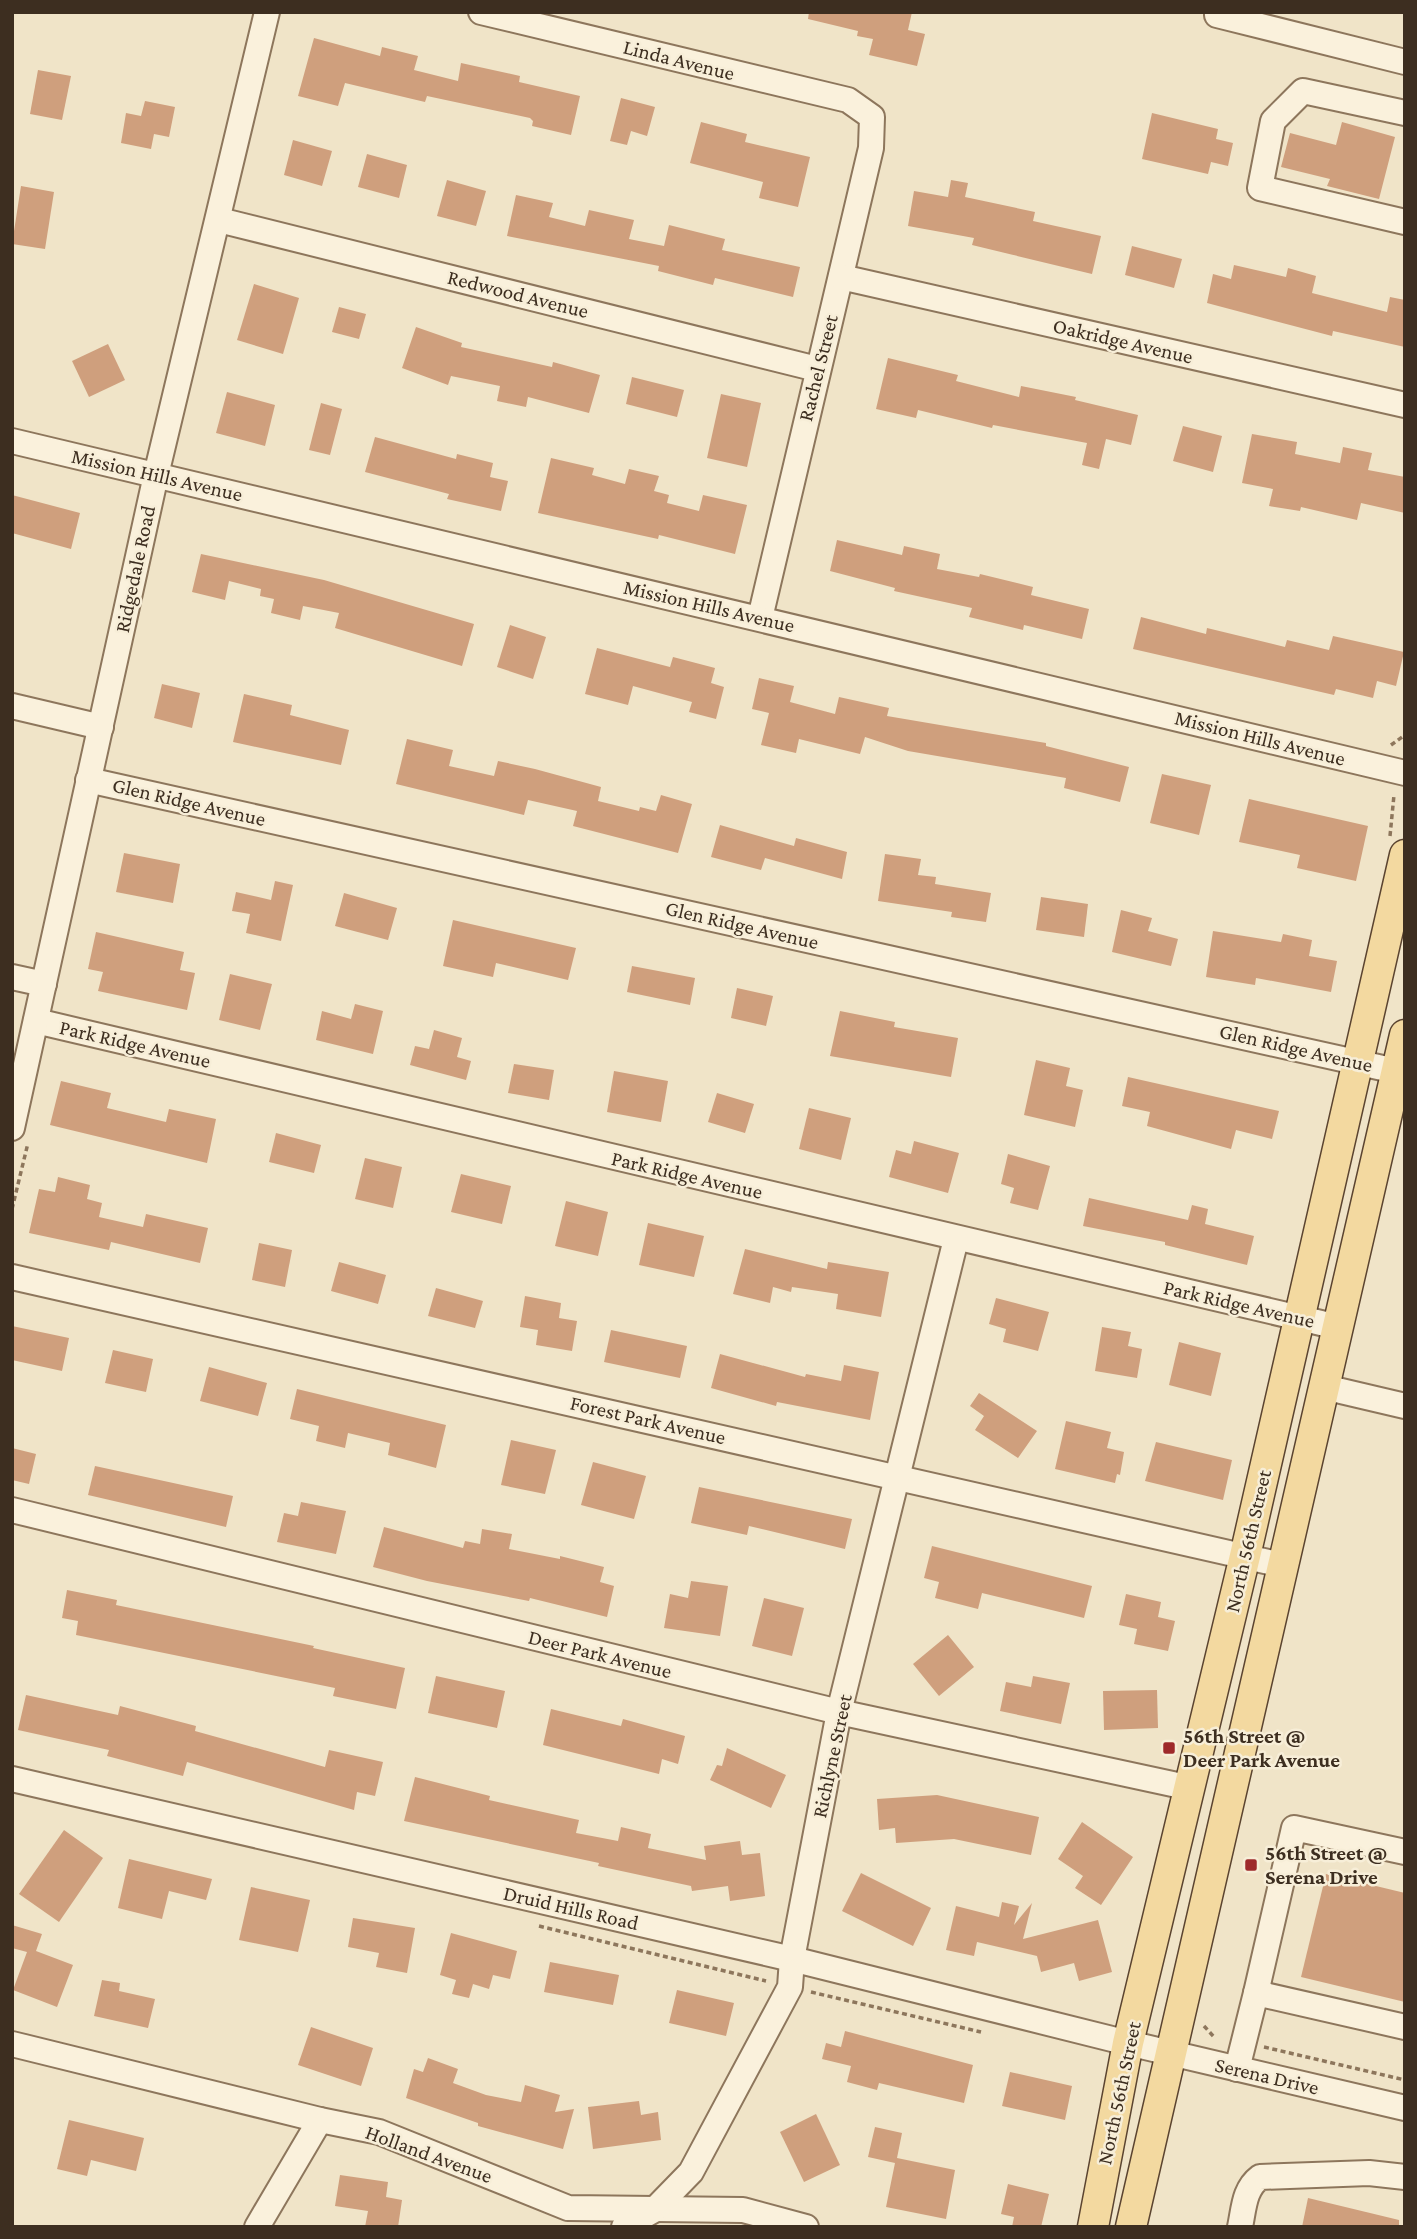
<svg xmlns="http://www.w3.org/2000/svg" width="1417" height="2239" font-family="'Crimson Pro',serif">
  <rect width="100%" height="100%" fill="#f0e4c8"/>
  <g fill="#cf9f7d">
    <polygon points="809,12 912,12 908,30 925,34 917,66 869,55 873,39 857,36 858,31 808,19"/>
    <polygon points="314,38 380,56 382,47 418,56 414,70 458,81 461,63 520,76 519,82 580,96 571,135 532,126 533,121 530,118 427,96 425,102 345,83 338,106 298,96"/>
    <polygon points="38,70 71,76 62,120 30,114"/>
    <polygon points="621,98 655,107 647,136 631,131 627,145 610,141"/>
    <polygon points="145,101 175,107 169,137 154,134 151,149 121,143 126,113 141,116"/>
    <polygon points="1152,113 1218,129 1216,139 1233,143 1228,166 1211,162 1208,174 1142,159"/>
    <polygon points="701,122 747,134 745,142 810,157 798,207 759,198 763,182 690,163"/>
    <polygon points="1342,122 1395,137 1379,199 1327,186 1330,179 1281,167 1290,133 1336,145"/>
    <polygon points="293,140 332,151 322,186 284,175"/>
    <polygon points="367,154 407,165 399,198 358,187"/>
    <polygon points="447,180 486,191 476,226 437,216"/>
    <polygon points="951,180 968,183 965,197 1035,212 1033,221 1101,236 1092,274 972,245 974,238 908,226 914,191 948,197"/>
    <polygon points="21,186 54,192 45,249 12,244"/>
    <polygon points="516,195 553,203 549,217 585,226 589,210 634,220 629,239 664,246 669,225 725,239 722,250 800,267 793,297 715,278 713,285 658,271 659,266 507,236"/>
    <polygon points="1132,246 1182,259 1174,288 1125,275"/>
    <polygon points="1234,265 1286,277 1288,268 1316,276 1312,293 1387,312 1390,297 1405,300 1405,347 1333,331 1332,336 1207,303 1213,274 1231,279"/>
    <polygon points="254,284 299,298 283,354 237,340"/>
    <polygon points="339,307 366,314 359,339 332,332"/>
    <polygon points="416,327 462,343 461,347 552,367 553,362 600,375 589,413 528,397 526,407 497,401 500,386 451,376 448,385 402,368"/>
    <polygon points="108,344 125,380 89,397 72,361"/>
    <polygon points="888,358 958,375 956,381 1019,397 1021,386 1076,397 1075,400 1138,415 1131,445 1106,439 1099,469 1082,465 1087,443 993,425 992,428 918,410 916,418 876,409"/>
    <polygon points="632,377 684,390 677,417 626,404"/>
    <polygon points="227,392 275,405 265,446 216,433"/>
    <polygon points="721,394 761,403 747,467 707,458"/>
    <polygon points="321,403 342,409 330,455 309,450"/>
    <polygon points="1183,426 1222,436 1213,472 1173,461"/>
    <polygon points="1252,434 1297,442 1295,454 1340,463 1343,447 1372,453 1368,470 1405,477 1405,513 1361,503 1357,520 1301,507 1300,511 1269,506 1273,489 1242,483"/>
    <polygon points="375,437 456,459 457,454 493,463 490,477 508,481 501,511 447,499 449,494 365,472"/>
    <polygon points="551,458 594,468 592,475 625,484 629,469 659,476 654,491 669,495 667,503 699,511 703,495 747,505 735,554 659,535 658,539 538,513"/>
    <polygon points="12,495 80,513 71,549 12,533"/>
    <polygon points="837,540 902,555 904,546 940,554 937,569 979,577 980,574 1033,587 1031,595 1089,609 1082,639 1024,625 1023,630 969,617 972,608 894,591 895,588 830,571"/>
    <polygon points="201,554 324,580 474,624 462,666 335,628 339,613 303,606 300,620 271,613 274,599 260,596 261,589 229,581 225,600 192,592"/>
    <polygon points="1141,617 1206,634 1207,628 1285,647 1287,640 1329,650 1333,636 1404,652 1396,686 1377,681 1373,698 1336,689 1334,695 1133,649"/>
    <polygon points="510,625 546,637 533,679 497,667"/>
    <polygon points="597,648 670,667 673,657 715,668 711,683 724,687 716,719 689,712 692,702 633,686 628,705 585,694"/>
    <polygon points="759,678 794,686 790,702 835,714 839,697 889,708 887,716 1046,743 1046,746 1129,767 1120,802 1064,788 1066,778 908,751 865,737 860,754 799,739 796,753 761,745 769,713 752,709"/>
    <polygon points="162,684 200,693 192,728 154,718"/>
    <polygon points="244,694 292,705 290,715 349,730 341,765 233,742"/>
    <polygon points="407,739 453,750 449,766 494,776 498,761 535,769 601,787 598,801 639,811 640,807 656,811 661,795 692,804 678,853 573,826 577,811 528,800 524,815 396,784"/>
    <polygon points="1162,774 1211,785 1199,835 1150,823"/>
    <polygon points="1249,799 1368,826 1356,881 1297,868 1300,855 1239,842"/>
    <polygon points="720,825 794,846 796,838 847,852 842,879 765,858 761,870 711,857"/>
    <polygon points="124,853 180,864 173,903 116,892"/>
    <polygon points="885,854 921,859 918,875 936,877 935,884 991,893 986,922 951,917 952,912 878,901"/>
    <polygon points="275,881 293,885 281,941 246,933 250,914 232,911 236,892 271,900"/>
    <polygon points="344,893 397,908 388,940 335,926"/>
    <polygon points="1041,897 1088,904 1084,937 1036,930"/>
    <polygon points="1121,910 1152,918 1148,931 1178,939 1171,966 1112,952"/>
    <polygon points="453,920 576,948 568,980 496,963 493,977 443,966"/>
    <polygon points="1213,931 1281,942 1283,934 1312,940 1309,956 1337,961 1331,992 1256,978 1255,985 1206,977"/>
    <polygon points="96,932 184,952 180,970 195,973 187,1010 98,991 103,972 88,969"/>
    <polygon points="632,966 695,978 690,1005 627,992"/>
    <polygon points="230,974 272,984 260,1030 219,1020"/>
    <polygon points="737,988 773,996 766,1026 731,1018"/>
    <polygon points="355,1004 383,1011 373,1054 316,1040 322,1011 351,1019"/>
    <polygon points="840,1011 895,1022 894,1027 958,1038 951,1077 830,1056"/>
    <polygon points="434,1030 462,1038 457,1057 471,1061 466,1080 410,1065 415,1046 429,1049"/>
    <polygon points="1036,1060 1070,1068 1066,1086 1083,1090 1075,1127 1024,1115"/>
    <polygon points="514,1064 554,1070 549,1100 508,1093"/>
    <polygon points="614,1071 668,1081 661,1122 607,1112"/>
    <polygon points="1128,1077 1279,1111 1272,1139 1236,1130 1231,1149 1147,1126 1150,1112 1122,1106"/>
    <polygon points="61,1081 111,1093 107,1108 166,1122 169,1109 216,1119 207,1163 50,1125"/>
    <polygon points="717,1093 754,1104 745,1133 708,1122"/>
    <polygon points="809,1108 851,1118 841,1160 799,1149"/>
    <polygon points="276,1133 321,1145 314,1173 269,1162"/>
    <polygon points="914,1141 959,1153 948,1193 889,1177 896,1150 911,1154"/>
    <polygon points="1008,1154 1050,1166 1038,1210 1010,1203 1014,1188 1001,1184"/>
    <polygon points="365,1158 402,1167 393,1208 355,1199"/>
    <polygon points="461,1174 511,1186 502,1224 451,1212"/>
    <polygon points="58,1177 90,1185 87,1199 102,1203 99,1217 143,1227 146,1214 208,1228 200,1263 111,1242 109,1250 29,1233 39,1189 55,1192"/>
    <polygon points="1089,1198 1188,1220 1192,1205 1208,1209 1205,1224 1254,1236 1247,1265 1165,1245 1165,1242 1083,1226"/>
    <polygon points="566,1201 608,1212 598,1256 555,1246"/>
    <polygon points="648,1223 704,1236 694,1277 639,1265"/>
    <polygon points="259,1243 292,1250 285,1287 252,1280"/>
    <polygon points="745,1249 827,1269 828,1262 889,1272 881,1317 836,1309 838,1294 792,1287 791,1292 773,1287 770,1303 733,1294"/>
    <polygon points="339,1262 386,1275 378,1304 331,1291"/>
    <polygon points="436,1288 483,1301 475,1328 428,1316"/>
    <polygon points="525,1296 561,1303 559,1318 577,1321 572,1351 536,1345 538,1330 520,1327"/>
    <polygon points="996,1298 1049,1312 1038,1351 1003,1342 1006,1329 989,1324"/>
    <polygon points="12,1326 69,1338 62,1371 12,1360"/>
    <polygon points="1102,1327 1131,1332 1128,1346 1142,1349 1137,1378 1095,1371"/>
    <polygon points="611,1330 687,1346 680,1378 604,1362"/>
    <polygon points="1179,1342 1221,1353 1211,1396 1169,1385"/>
    <polygon points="113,1350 153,1359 146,1392 105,1383"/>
    <polygon points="720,1354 805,1377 806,1374 841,1381 844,1365 879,1372 870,1420 777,1402 776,1406 711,1388"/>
    <polygon points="209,1367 267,1383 258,1416 200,1401"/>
    <polygon points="297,1389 446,1425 436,1468 388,1455 390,1443 348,1433 345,1448 316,1441 319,1426 290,1419"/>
    <polygon points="979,1393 1037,1431 1018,1458 975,1430 984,1416 970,1406"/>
    <polygon points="1066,1421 1111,1432 1107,1448 1124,1452 1120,1475 1117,1474 1115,1483 1055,1469"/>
    <polygon points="511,1440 556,1450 545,1494 501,1485"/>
    <polygon points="1156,1442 1232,1460 1223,1500 1145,1481"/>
    <polygon points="12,1448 36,1454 29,1484 12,1480"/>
    <polygon points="593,1462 646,1476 634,1519 581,1505"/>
    <polygon points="95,1466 233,1496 226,1527 88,1495"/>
    <polygon points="699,1487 852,1519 845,1549 749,1526 747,1535 691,1523"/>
    <polygon points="301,1502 346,1511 336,1554 277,1542 284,1513 298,1516"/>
    <polygon points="384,1527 463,1548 465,1541 480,1544 482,1529 512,1534 509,1549 560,1559 560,1556 604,1567 600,1582 614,1586 607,1617 530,1598 529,1601 427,1581 373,1567"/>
    <polygon points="932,1546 1092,1586 1084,1618 982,1593 978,1609 935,1598 939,1582 924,1578"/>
    <polygon points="691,1581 728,1586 720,1636 664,1628 670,1594 688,1598"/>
    <polygon points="67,1590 117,1600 116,1605 314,1646 313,1648 405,1668 396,1709 333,1696 335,1688 76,1635 78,1621 62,1618"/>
    <polygon points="1126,1594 1161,1602 1158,1617 1175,1621 1168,1651 1134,1644 1137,1629 1119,1625"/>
    <polygon points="764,1598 804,1608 792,1656 752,1646"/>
    <polygon points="948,1635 974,1667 939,1696 913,1664"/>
    <polygon points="436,1676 505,1691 497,1728 428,1713"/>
    <polygon points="1033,1676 1070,1683 1061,1724 1000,1711 1006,1682 1031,1687"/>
    <polygon points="1157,1690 1158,1728 1104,1730 1103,1691"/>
    <polygon points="26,1695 118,1715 120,1706 196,1726 195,1731 325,1767 329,1750 383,1762 375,1796 357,1792 354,1810 187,1762 183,1776 107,1756 109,1750 18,1730"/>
    <polygon points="551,1709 621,1726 623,1719 685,1736 678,1764 662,1759 659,1774 543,1745"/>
    <polygon points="727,1748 786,1775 771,1808 710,1780 717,1765 722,1766"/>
    <polygon points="415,1777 490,1796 489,1800 579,1820 576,1833 618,1841 621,1827 651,1834 648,1848 706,1860 704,1846 740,1841 742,1855 760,1853 765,1896 730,1901 728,1886 692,1891 691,1886 598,1866 599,1863 404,1821"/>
    <polygon points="937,1795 1039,1817 1031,1855 954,1839 896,1843 895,1828 879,1830 877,1799"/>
    <polygon points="1082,1822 1133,1857 1101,1905 1075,1888 1083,1876 1058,1859"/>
    <polygon points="64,1830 103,1858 59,1922 19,1894"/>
    <polygon points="129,1859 212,1879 206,1900 169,1891 162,1919 118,1908"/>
    <polygon points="861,1873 931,1908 913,1946 842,1911"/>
    <polygon points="1326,1874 1405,1893 1405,2002 1301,1977"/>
    <polygon points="251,1887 310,1900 298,1952 239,1940"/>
    <polygon points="1002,1902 1019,1906 1014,1925 1032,1903 1023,1939 1098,1920 1112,1972 1079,1981 1074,1963 1041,1972 1037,1956 977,1942 974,1956 946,1950 956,1906 999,1917"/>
    <polygon points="353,1918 415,1928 407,1973 376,1967 379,1953 348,1947"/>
    <polygon points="12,1925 42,1934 36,1951 73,1965 57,2007 13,1990 27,1952 12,1948"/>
    <polygon points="451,1933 517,1951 510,1979 493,1975 489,1989 473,1984 469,1998 452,1994 456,1980 440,1975"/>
    <polygon points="550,1962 619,1975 613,2005 544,1992"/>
    <polygon points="102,1980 120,1983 119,1991 155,1999 148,2028 94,2016"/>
    <polygon points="677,1990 734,2003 726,2036 669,2023"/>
    <polygon points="311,2027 373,2048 361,2086 298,2065"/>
    <polygon points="845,2031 973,2065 964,2103 879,2083 877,2090 847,2082 851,2066 822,2059 826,2043 841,2047"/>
    <polygon points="428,2058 458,2069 453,2083 486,2095 521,2102 525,2085 560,2095 555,2112 574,2109 563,2149 478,2126 478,2123 406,2098 414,2069 423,2072"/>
    <polygon points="1010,2072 1072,2086 1065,2120 1002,2106"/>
    <polygon points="639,2101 641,2115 658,2112 661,2140 593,2149 588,2107"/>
    <polygon points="816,2114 840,2165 804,2182 780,2132"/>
    <polygon points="69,2120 144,2138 136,2171 91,2160 87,2176 57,2169"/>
    <polygon points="875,2127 902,2133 897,2158 955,2170 946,2219 886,2207 895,2163 868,2157"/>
    <polygon points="340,2175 388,2182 386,2197 402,2200 398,2227 365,2227 368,2211 335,2206"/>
    <polygon points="1008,2184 1049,2194 1041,2227 1012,2227 1014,2217 1001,2214"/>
    <polygon points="1308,2198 1399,2220 1399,2227 1302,2227"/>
  </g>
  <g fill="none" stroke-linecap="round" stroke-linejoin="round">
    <g stroke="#8d765c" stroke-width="28">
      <g id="minor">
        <polyline points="481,12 848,100 872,117 871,148 760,618"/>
        <polyline points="1217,15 1405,62"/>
        <polyline points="1405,113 1303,91 1273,121 1260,188 1405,222"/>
        <polyline points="219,220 817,369"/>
        <polyline points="841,277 1405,405"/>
        <polyline points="12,441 1405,773"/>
        <polyline points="12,706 101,727"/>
        <polyline points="88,780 1396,1071"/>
        <polyline points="12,977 44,984"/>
        <polyline points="36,1021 1338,1327"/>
        <polyline points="12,1128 156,475 267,12"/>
        <polyline points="12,1277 1282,1565"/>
        <polyline points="1324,1387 1405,1406"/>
        <polyline points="12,1510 839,1712 1191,1788"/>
        <polyline points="12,1779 792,1959 1128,2043 1405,2108"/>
        <polyline points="1256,1993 1294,1828 1405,1852"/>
        <polyline points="12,2044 320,2120 379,2132 568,2208 743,2210 806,2227"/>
        <polyline points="1237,2069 1256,1993 1405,2027"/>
        <polyline points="257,2227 320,2120"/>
        <polyline points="624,2227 654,2210 691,2172 790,1987 792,1959 839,1712 956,1239"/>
        <path d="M1240 2227C1244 2208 1244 2189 1260 2177L1369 2173 1405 2177"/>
      </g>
    </g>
    <g stroke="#5b4430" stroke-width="33">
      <g id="major">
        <polyline points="1093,2227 1128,2043 1245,1556 1405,855"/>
        <polyline points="1131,2227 1405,1035"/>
      </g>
    </g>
    <g stroke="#8d765c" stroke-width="3.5" stroke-dasharray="5 3.5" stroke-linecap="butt">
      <polyline points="1391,745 1405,735"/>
      <polyline points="1390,836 1394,795"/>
      <polyline points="12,1209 28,1143"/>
      <polyline points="539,1926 766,1981"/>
      <polyline points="811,1992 981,2032"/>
      <polyline points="1204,2026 1215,2038"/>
      <polyline points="1264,2047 1405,2080"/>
    </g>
    <use href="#minor" stroke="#faf1dc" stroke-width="24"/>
    <use href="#major" stroke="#f3d9a0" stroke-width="30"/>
  </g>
  <g fill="#9e2a2b" stroke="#f7eed8" stroke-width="2.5">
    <rect x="1162" y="1741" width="14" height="14" rx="3.5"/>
    <rect x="1244" y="1858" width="14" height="14" rx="3.5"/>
  </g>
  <g text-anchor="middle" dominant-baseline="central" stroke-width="5" stroke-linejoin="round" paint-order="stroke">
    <g font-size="21" fill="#3d2e20" stroke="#f7eed8">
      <text transform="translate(679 60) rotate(14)">Linda Avenue</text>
      <text transform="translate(518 294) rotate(14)">Redwood Avenue</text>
      <text transform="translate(1123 341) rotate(13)">Oakridge Avenue</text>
      <text transform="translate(818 368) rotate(-76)">Rachel Street</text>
      <text transform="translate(157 475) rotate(13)">Mission Hills Avenue</text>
      <text transform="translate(135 569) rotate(-78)">Ridgedale Road</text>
      <text transform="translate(709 606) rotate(13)">Mission Hills Avenue</text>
      <text transform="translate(1260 738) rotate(14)">Mission Hills Avenue</text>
      <text transform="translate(189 802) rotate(13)">Glen Ridge Avenue</text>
      <text transform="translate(742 925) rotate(13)">Glen Ridge Avenue</text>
      <text transform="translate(135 1044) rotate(13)">Park Ridge Avenue</text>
      <text transform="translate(1296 1048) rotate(13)">Glen Ridge Avenue</text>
      <text transform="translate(687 1175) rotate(13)">Park Ridge Avenue</text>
      <text transform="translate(1239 1304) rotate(13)">Park Ridge Avenue</text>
      <text transform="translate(648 1420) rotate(13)">Forest Park Avenue</text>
      <text transform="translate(1248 1541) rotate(-77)">North 56th Street</text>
      <text transform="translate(600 1654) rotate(14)">Deer Park Avenue</text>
      <text transform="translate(832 1756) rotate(-78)">Richlyne Street</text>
      <text transform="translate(571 1908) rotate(13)">Druid Hills Road</text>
      <text transform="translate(1267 2076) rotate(13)">Serena Drive</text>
      <text transform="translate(1119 2093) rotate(-78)">North 56th Street</text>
      <text transform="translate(429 2154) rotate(20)">Holland Avenue</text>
    </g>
    <g font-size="21" font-weight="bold" fill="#3d2e20" stroke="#f7eed8" text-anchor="start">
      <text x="1183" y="1736">56th Street @<tspan x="1183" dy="24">Deer Park Avenue</tspan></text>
      <text x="1265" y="1853">56th Street @<tspan x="1265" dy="24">Serena Drive</tspan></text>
    </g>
  </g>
  <rect width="1417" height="2239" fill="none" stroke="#3d2e20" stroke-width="28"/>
</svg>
